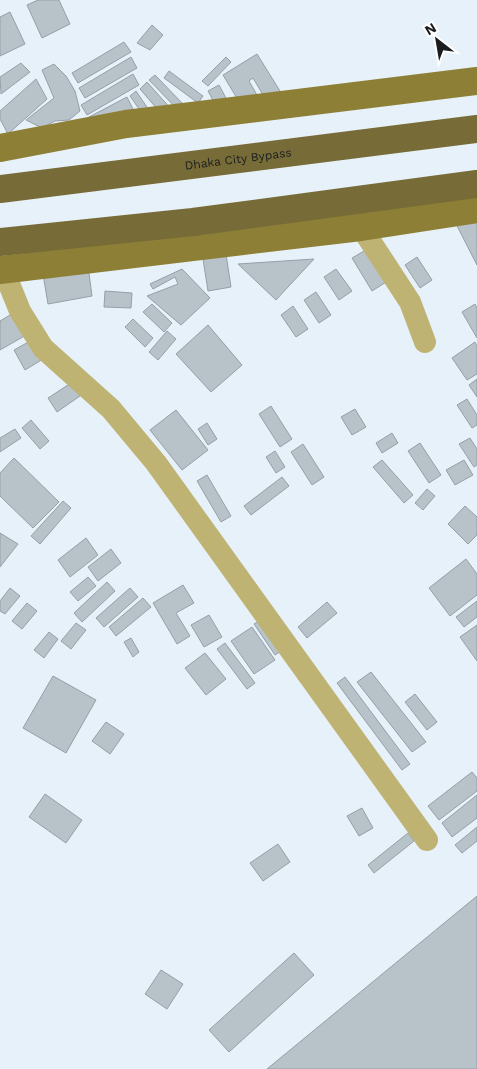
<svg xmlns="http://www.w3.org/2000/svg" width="477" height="1069" font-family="'Work Sans',sans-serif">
  <rect width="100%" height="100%" fill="#e7f1f9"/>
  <g fill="#b8c2c9" stroke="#969fa7">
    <polygon points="38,0 59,0 70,24 42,38 27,5"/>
    <polygon points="10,12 25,44 0,56 0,17"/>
    <polygon points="152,25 163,35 150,50 137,43"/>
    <polygon points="124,42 131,52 78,83 72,73"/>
    <polygon points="257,54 280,91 266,100 253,78 249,81 261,102 241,105 223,75"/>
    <polygon points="131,57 137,68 85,98 79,88"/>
    <polygon points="226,57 231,62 208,86 202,81"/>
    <polygon points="21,63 30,72 1,94 0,77"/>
    <polygon points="54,64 66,76 75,91 80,111 69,120 55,121 42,128 26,120 54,98 42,70"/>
    <polygon points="169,71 203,96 198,103 164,78"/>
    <polygon points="133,74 139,85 87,115 81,105"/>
    <polygon points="155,75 184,105 178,110 149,80"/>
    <polygon points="36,79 47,99 8,134 0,119 0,111"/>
    <polygon points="147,82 172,110 164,117 140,89"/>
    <polygon points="219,85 227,100 216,106 208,91"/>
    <polygon points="136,91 153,116 146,119 130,96"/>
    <polygon points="127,97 136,115 95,124 89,117"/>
    <polygon points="477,220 477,265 455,222"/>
    <polygon points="371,247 391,279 372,291 352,258"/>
    <polygon points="226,254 231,287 208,291 203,259"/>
    <polygon points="417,257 432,280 420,288 405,265"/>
    <polygon points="314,259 276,300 238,264"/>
    <polygon points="88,266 92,296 48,304 43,274"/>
    <polygon points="182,269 210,298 181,325 147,296 178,284 175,277 153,289 150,284"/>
    <polygon points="336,269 352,291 339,300 324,277"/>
    <polygon points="105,291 132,293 131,308 104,307"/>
    <polygon points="316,292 331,315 319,323 304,300"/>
    <polygon points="152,304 172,323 164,332 143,312"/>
    <polygon points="475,304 477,308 477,338 462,312"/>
    <polygon points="293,306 308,329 296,337 281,315"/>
    <polygon points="15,312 28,334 0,350 0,321"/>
    <polygon points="133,319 153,338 145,347 125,327"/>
    <polygon points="208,325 242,365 211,392 176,354"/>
    <polygon points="167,331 176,339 158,360 149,352"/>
    <polygon points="32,340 43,359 25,370 14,350"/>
    <polygon points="475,342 477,346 477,374 467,380 452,358"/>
    <polygon points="477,379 477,397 469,385"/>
    <polygon points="71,383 80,396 57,412 48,398"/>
    <polygon points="467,399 477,415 477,425 472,428 457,405"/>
    <polygon points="271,406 292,439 280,447 259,414"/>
    <polygon points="355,409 366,427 352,435 341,417"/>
    <polygon points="176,410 208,450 182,470 150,430"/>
    <polygon points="31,420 49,441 40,449 22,428"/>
    <polygon points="207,423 217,439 208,445 198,429"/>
    <polygon points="15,429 21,438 0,452 0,438"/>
    <polygon points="392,433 398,443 382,453 376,443"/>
    <polygon points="470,438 477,449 477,465 474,467 459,444"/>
    <polygon points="420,443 441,475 429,483 408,451"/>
    <polygon points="303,444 324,477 312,485 291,452"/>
    <polygon points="275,451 285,467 276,473 266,457"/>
    <polygon points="14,458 59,502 33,528 0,496 0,473"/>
    <polygon points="382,460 413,495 404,503 373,467"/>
    <polygon points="464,460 473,475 455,485 446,470"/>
    <polygon points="207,475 231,516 221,522 197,481"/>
    <polygon points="282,477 289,486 251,515 244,506"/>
    <polygon points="427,489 435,496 423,510 415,503"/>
    <polygon points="63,501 71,508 40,544 31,536"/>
    <polygon points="465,506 477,517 477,535 468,544 448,524"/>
    <polygon points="0,533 18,544 0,567"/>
    <polygon points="86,538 98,555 70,577 58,560"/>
    <polygon points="111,549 121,563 98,581 88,567"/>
    <polygon points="466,559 477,574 477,595 450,616 429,588"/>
    <polygon points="88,577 96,586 78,601 70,592"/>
    <polygon points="107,582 115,591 82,622 74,613"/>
    <polygon points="183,585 194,603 176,613 190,636 177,644 153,603"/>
    <polygon points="10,588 20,596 5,614 0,611 0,601"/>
    <polygon points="130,588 138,597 104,627 96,618"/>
    <polygon points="143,598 151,607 116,636 109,627"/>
    <polygon points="477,601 477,617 464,627 456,617"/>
    <polygon points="327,602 337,613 307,638 298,627"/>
    <polygon points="27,603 37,611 22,629 12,621"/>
    <polygon points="209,615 222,637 204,647 191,625"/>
    <polygon points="266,617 286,648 275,655 254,624"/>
    <polygon points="76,623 86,630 71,649 61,641"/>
    <polygon points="477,625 477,661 460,637"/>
    <polygon points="252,627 275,660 254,674 231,641"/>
    <polygon points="49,632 58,639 44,658 34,650"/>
    <polygon points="131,638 139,652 133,657 124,642"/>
    <polygon points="225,643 255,683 247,689 217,649"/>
    <polygon points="205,653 226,679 206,695 185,668"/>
    <polygon points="371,672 426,742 412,752 357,682"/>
    <polygon points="53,676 96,700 66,753 23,728"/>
    <polygon points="345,677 410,764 402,770 337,683"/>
    <polygon points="415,694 437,722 427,730 405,702"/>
    <polygon points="106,722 124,734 110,754 92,741"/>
    <polygon points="472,772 477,778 477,791 439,820 428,806"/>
    <polygon points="45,794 82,820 66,843 29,817"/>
    <polygon points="477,795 477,818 452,837 442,823"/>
    <polygon points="362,808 373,828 359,836 347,816"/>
    <polygon points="477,827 477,841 462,853 455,845"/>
    <polygon points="408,833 414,841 374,873 368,865"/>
    <polygon points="278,844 290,862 263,881 250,863"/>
    <polygon points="477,896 477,1069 267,1069"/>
    <polygon points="294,953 314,975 229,1052 209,1030"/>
    <polygon points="161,970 183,984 167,1009 145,994"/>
  </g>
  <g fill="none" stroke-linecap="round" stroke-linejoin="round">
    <g stroke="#bfb374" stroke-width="22">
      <polyline points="361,227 410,302 425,342"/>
      <polyline points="3,269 20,311 43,348 111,409 156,463 427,840"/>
    </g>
    <g stroke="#8d7f36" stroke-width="28">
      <polyline points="0,148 126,124 477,81"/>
      <polyline points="0,270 361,227 477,209"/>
    </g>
    <g stroke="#776c37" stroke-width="28">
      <path id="s1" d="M0 189 477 129"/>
      <polyline points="0,242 193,222 477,184"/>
    </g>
  </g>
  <g text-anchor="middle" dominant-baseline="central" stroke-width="4" stroke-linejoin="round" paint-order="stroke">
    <g font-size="12" fill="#1a1d20" stroke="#fff">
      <text stroke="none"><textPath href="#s1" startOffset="240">Dhaka City Bypass</textPath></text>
    </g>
  </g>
  <g transform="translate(437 40) rotate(329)" stroke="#ffffff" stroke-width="4" paint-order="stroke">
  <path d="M0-4L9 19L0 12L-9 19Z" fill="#1a1d20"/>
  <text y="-8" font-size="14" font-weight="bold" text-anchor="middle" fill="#1a1d20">N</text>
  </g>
</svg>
